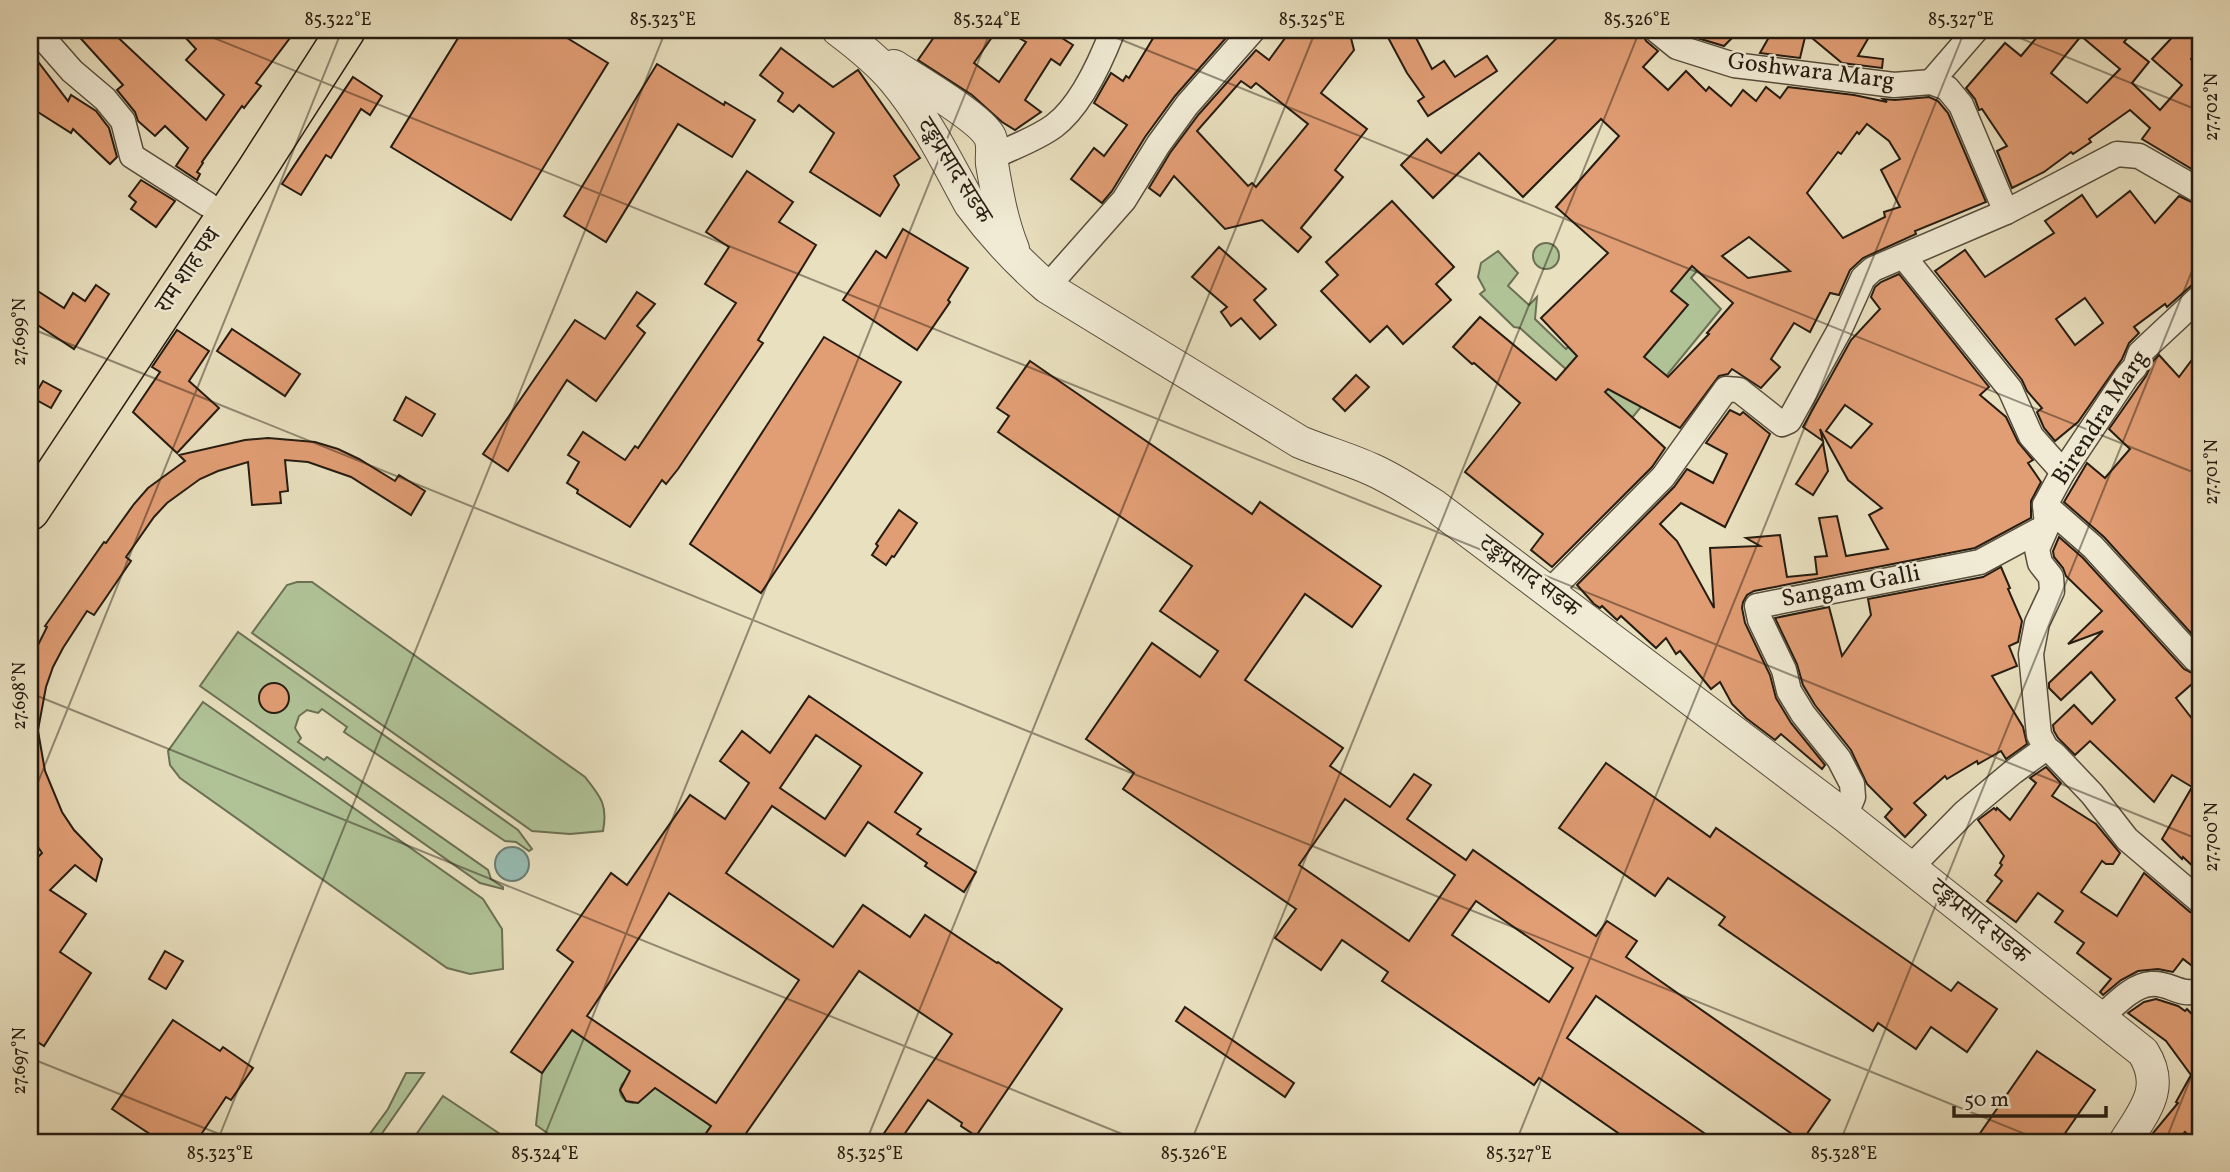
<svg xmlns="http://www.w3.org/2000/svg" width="2230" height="1172" font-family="Vollkorn,'Noto Serif Devanagari',serif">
  <rect width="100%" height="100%" fill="#e9e0bf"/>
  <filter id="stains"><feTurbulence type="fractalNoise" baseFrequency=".00286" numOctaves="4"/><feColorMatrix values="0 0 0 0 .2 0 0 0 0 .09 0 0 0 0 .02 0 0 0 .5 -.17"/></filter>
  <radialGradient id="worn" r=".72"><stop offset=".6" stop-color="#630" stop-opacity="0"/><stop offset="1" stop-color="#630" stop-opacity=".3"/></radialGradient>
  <g fill="#b0c397" stroke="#6b7054" stroke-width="2">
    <circle cx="1546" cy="256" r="13"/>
    <polygon points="1498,251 1518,273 1508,286 1529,305 1537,297 1535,319 1566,349 1596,316 1709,257 1691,278 1721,309 1627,424 1520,328 1514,327 1480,294 1485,290 1478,277 1481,263"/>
    <path d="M297 582H312L585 777C601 797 608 805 603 831L570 834 532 831 252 633 287 585Z"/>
    <polygon points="238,632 518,830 532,849 529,851 516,842 505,841 344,732 347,727 322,709 318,713 307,710 299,716 295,728 301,738 298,742 324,760 327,757 488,870 491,879 503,887 503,889 480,883 200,686"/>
    <polygon points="203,702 483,899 502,929 503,969 470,974 447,968 180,778 170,765 168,751"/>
    <path d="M572 1030 636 1075C596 1089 644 1126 647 1082L711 1126 700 1142H560L536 1125 542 1073Z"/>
    <polygon points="406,1073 424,1073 376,1142 364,1142 388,1109"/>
    <polygon points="443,1096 512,1142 411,1142"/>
  </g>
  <circle fill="#97bdb5" stroke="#6a7d73" stroke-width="2" cx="512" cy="864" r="17"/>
  <g fill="#e19d74" stroke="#261c11" stroke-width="2" fill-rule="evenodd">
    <polygon points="73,30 110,30 206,120 224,95 186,60 196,49 185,37 194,30 296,30 256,83 261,86 244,108 242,106 202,162 203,163 197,172 200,174 197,180 176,166 188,148 165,126 155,136 138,121 135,112 117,90 123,85"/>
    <polygon points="463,30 554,30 608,63 511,220 391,147"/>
    <polygon points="939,30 997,30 974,63 999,82 1026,42 1005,30 1049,30 1073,45 1060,65 1051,59 1025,100 1041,112 1015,130 1002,122 972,95 918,60"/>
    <polygon points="1158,30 1233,30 1175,96 1145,137 1112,191 1102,203 1071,179 1094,148 1104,156 1127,125 1094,103 1111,73 1123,81 1126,76 1129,78"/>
    <path d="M1291 30H1349L1354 50 1321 93 1367 129 1335 170 1343 177 1301 228 1311 237 1298 252 1262 220 1225 229 1174 176 1160 196 1149 188 1170 153 1199 114 1256 50 1269 60ZM1241 81 1251 88 1256 83 1308 124 1256 187 1252 183 1248 186 1197 131Z"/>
    <polygon points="1384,30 1412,30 1432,69 1444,61 1455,77 1487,56 1497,71 1428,116 1418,101 1424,97 1407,73"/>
    <path d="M1565 30H1641L1646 41 1658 51 1643 67 1668 90 1686 71 1706 91 1709 87 1731 106 1743 90 1756 101 1766 87 1780 98 1788 87 1854 95 1887 102 1883 99 1895 100 1929 97 1938 101 1948 113 1986 202 1915 231 1916 234 1863 258 1850 270 1839 295 1830 293 1810 332 1794 323 1771 359 1780 367 1761 388 1732 369 1728 374 1719 376 1680 428 1608 389 1605 392 1665 448 1652 467 1552 567 1531 550 1543 534 1465 472 1520 403 1474 363 1472 364 1453 347 1480 317 1556 380 1577 356 1541 318 1608 253 1556 207 1619 136 1601 119 1523 197 1479 153 1433 198 1401 165 1427 139 1441 153ZM1867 124 1889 141 1900 159 1881 170 1900 207 1884 212 1885 217 1843 238 1807 193 1838 152 1841 154 1857 132 1859 134ZM1749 237 1790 271 1748 278 1722 256ZM1692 266 1733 303 1707 333 1709 334 1668 377 1644 357 1688 305 1671 291Z"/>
    <polygon points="1679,30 1740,30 1724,46 1684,34"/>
    <polygon points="1773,30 1873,30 1858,56 1883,59 1882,68 1842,63 1806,33 1800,58 1760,53"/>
    <path d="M2043 30H2134L2124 42 2149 62 2132 83 2160 110 2182 85 2152 59 2179 30H2200V49L2191 59 2194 63 2193 65 2200 71V174L2142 139 2150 128 2130 110 2089 139 2091 142 2073 154 2071 152 2044 172 2012 188 1997 151 2007 146 1982 109 1979 110 1975 99 1966 88 2005 43 2021 56ZM2081 36 2120 69 2087 103 2051 73Z"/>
    <polygon points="781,48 833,87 858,70 920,158 894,176 899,185 880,216 810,172 834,133 799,105 793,112 778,101 783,93 760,75"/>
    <polygon points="30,51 68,101 71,95 96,111 109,128 117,157 110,164 73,129 71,133 30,107"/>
    <polygon points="657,64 724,105 725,102 755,120 732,157 678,124 606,242 564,216"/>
    <polygon points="353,77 382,96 370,115 361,109 331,158 326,155 301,195 282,184"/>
    <polygon points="747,171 793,202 779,222 816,245 758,340 763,343 678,469 666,484 662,480 630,527 577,493 578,490 567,483 579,462 568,455 583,432 625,460 635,446 638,448 736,303 705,284 729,247 706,232"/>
    <polygon points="141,180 175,201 156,227 131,209 136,202 129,196"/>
    <path d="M2130 191 2155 223 2179 196 2200 206V278L2167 307 2165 304 2134 327 2139 333 2129 343 2122 359 2078 422 2055 441 2044 428 2037 412 2042 408 2027 391 2022 380 1935 271 1965 250 1985 277 2054 233 2045 221 2082 195 2097 217ZM2085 298 2103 323 2075 345 2056 319Z"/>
    <polygon points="1392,201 1454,267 1436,284 1451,300 1403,344 1387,326 1370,342 1321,291 1338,275 1326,262"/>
    <polygon points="903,229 968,268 948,300 950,302 917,350 843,300 876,251 886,258"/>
    <polygon points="1219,247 1266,289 1254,300 1276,325 1260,339 1241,318 1231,326 1221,312 1227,307 1192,277"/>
    <path d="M1899 274 1989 387 1980 395 2006 417 2018 442 2033 460 2028 463 2041 482 2031 501V518L1975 548 1754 591 1747 595 1743 602 1742 608 1745 623 1770 675 1776 698 1791 723 1825 765 1822 769 1781 734 1775 740 1746 718 1732 704 1720 682 1711 689 1680 651 1676 654 1666 638 1656 648 1621 616 1617 620 1602 606 1600 608 1594 604 1577 585 1674 487 1687 469 1713 483 1727 454 1706 443 1730 410 1740 415 1743 412 1770 434 1725 527 1681 503 1660 524 1677 541 1714 608 1710 548 1760 546 1746 538 1780 535 1787 577 1817 574 1815 557 1827 556 1819 518 1837 516 1846 556 1888 549 1869 515 1882 508 1848 480 1820 429 1823 441 1803 427 1851 340 1880 309 1871 297 1875 287 1881 282ZM1845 405 1872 424 1851 448 1826 431Z"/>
    <polygon points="96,285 109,294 74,349 30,320 30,286 64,308 73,293 85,301"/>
    <polygon points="637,292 655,304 637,326 645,333 596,401 567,380 508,471 483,454 575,320 605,339"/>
    <polygon points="232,329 300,374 285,396 217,351"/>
    <polygon points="177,330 209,351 189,381 219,408 177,453 133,412 160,372 152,367"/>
    <polygon points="824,337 901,382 761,593 690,544"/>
    <polygon points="2200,349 2200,643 2104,537 2064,502 2087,463 2105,478 2130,449 2109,429 2146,376 2153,361 2159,355 2179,377"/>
    <path d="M1030 361 1252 514 1260 502 1381 586 1352 627 1305 594 1245 680 1343 748 1330 766 1390 807 1414 774 1431 785 1407 819 1466 860 1473 850 1596 936 1607 921 1637 941 1626 957 1830 1100 1802 1141 1596 996 1567 1038 1717 1142H1631L1539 1078 1534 1085 1382 981 1388 972 1342 940 1321 970 1275 938 1296 909 1123 789 1134 773 1086 739 1152 643 1200 677 1218 651 1160 611 1192 566 998 432 1009 416 997 408ZM1345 799 1455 875 1409 941 1299 865ZM1476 901 1573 968 1549 1002 1452 935Z"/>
    <polygon points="1356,375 1369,387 1345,411 1333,399"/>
    <polygon points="43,381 61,391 51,408 33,398"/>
    <polygon points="406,397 435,414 422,436 394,420"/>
    <polygon points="268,438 315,442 338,449 359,459 395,481 399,475 425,491 411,515 351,477 308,462 285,460 288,491 280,492 281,503 252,505 248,462 218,471 200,479 167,503 154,517 126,557 131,561 94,615 87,611 63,648 53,667 46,687 38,730 30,729 30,661 47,627 45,626 104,542 106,543 134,504 148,488 185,461 179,455 245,440"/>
    <polygon points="1823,443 1828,471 1813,495 1796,484"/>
    <polygon points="899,510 917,523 894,557 892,556 886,565 872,555 878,546 876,544"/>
    <polygon points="2059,537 2083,558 2184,669 2200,677 2176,698 2200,729 2200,873 2183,857 2182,859 2162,839 2192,787 2172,775 2154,802 2090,741 2075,755 2058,738 2054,731 2053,725 2074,705 2092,724 2115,700 2091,672 2061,700 2049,688 2049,683 2103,631 2068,644 2102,611 2066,576 2063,568 2054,557 2053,551"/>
    <polygon points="2001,567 2010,588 2008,589 2022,621 2018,642 2009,646 2017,666 1992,676 2023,727 2027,744 2006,759 2001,751 1978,764 1977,761 1947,779 1945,776 1914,803 1926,815 1905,837 1885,817 1892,809 1867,784 1851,750 1815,705 1803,685 1797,664 1775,618 1829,607 1842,656 1871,615 1868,599 1983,577"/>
    <circle cx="274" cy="698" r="15"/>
    <path d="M809 696 922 773 895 812 921 829 917 834 976 872 964 892 925 866 927 863 868 822 845 856 772 806 726 873 833 947 863 905 910 937 925 915 997 963 998 962 1062 1009 976 1136 961 1126 962 1123 928 1100 899 1142H878L952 1034 859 971 740 1142H700L711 1126 655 1088 638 1103 626 1101 620 1090 630 1071 572 1030 542 1073 511 1052 573 962 557 950 611 873 627 885 690 795 725 819 749 783 720 761 742 731 770 753ZM816 735 861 766 825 819 780 788ZM669 893 799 980 716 1103 587 1016Z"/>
    <polygon points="38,731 45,771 62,812 74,830 102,859 96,881 75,865 50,890 86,914 60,952 91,973 44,1046 30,1037 30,960 38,948 30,943 30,865 42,853 30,835 30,818 36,814 30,802 30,732"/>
    <polygon points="1606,763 1710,837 1716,828 1951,991 1958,982 1997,1009 1967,1052 1931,1027 1916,1049 1878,1023 1873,1031 1719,925 1725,917 1668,878 1655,896 1559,828"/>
    <polygon points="2046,767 2061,783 2052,796 2096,824 2120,853 2113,864 2106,864 2102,861 2081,892 2117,916 2144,873 2190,912 2200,915 2200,972 2183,959 2173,972 2158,969 2138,971 2121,980 2103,995 2100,992 2111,979 2077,953 2084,943 2055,922 2063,911 2038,893 2016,922 1987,901 2002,881 1995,875 2002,865 2000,863 2004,856 1978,820 1994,808 1996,810 1997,808 2010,820 2036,783 2030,778"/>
    <polygon points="165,951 183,961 166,989 149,979"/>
    <polygon points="2156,999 2178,1006 2185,1011 2187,1009 2200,1023 2200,1142 2195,1142 2185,1132 2176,1142 2164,1142 2153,1133 2178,1103 2176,1102 2191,1075 2166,1041 2128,1013 2144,1002"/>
    <polygon points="1185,1007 1294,1083 1285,1097 1176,1021"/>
    <polygon points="173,1020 220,1051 223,1047 253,1068 231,1100 226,1097 196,1142 162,1142 112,1109"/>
    <polygon points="2037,1051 2095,1090 2059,1142 1974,1142"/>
  </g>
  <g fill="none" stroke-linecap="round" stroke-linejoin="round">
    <g stroke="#574d3c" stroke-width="27">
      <g id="minor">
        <polyline points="36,30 72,71 105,99 123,121 132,156 207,204"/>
        <polyline points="1656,30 1677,47 1734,65 1894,85 1931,82 1947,88 1961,105 2006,212"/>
        <polyline points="1931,82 1976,30"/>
        <path d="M991 158C1012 147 1035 140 1054 126 1081 106 1101 61 1113 30"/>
        <polyline points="1904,257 2010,389 2031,436 2063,472"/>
        <polyline points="1047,287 1124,200 1158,145 1187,105 1253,30"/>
        <polyline points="2200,297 2140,353 2135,367 2127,376 2063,472 2045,505 2047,526 2037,549 2040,563 2051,577 2052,591 2037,623 2031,654 2039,735 2046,748 2054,754 2092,794 2127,839 2200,901"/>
        <polyline points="2045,505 2093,547 2195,659 2200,662"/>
        <polyline points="1549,592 1663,477 1726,389 1739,390 1782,424 1789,421 1839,331 1863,278 1873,269 2006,212 2117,154 2139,156 2200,191"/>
        <polyline points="1845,816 1853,797 1852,784 1839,759 1803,714 1789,691 1784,670 1760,620 1757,606 1980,562 2047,526"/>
        <polyline points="1911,867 1965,812 2013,772 2046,748"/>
        <path d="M2099 1019C2113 1007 2132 985 2151 984 2170 982 2181 998 2200 990"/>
      </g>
    </g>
    <g stroke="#574d3c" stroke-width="34">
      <g id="tertiary">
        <path d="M838 30C858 45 878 61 894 80 925 117 947 162 970 204 993 235 1018 262 1047 287L1300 442C1324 452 1349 459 1373 470 1395 480 1415 493 1435 506L1845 816 2143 1052C2166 1088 2144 1111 2125 1142"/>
        <path d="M894 66C914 79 981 118 990 137 994 146 991 155 992 164 997 193 1002 222 1013 249"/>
      </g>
    </g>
    <g stroke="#261c11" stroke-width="41">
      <polyline id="primary" points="30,511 257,169 346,30"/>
    </g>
    <use href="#minor" stroke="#f1ebd5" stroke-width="24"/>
    <use href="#tertiary" stroke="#f1ebd5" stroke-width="32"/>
    <use href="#primary" stroke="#e9e0bf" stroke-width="38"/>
  </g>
  <path fill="none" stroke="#261c11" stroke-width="2" stroke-opacity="0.45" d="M194 30 2200 840M1097 30 2200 475M2000 30 2200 111M30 328 2045 1142M30 693 1142 1142M30 802 342 30M30 1058 239 1142M217 1142 666 30M542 1142 991 30M866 1142 1316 30M1191 1142 1640 30M1516 1142 1965 30M1840 1142 2200 251M2165 1142 2200 1055"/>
  <g text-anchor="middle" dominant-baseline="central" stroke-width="5" stroke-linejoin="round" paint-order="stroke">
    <g font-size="24" fill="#261c11" stroke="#f1ebd5">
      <text transform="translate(1811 72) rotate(7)">Goshwara Marg</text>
      <text transform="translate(954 171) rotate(58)">टङ्कप्रसाद सडक</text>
      <text transform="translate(189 271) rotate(-56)">राम शाह पथ</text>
      <text transform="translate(2101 418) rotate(-57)">Birendra Marg</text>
      <text transform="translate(1529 577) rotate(37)">टङ्कप्रसाद सडक</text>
      <text transform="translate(1851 587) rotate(-11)">Sangam Galli</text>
      <text transform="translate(1979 922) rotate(39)">टङ्कप्रसाद सडक</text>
    </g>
  </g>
  <rect width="2230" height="1172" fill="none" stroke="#e9e0bf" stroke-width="77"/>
  <path d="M1954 1106v10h152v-10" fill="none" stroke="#261c11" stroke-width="3.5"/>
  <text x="1964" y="1106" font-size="21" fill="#261c11" stroke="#f1ebd5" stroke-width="5" paint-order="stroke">50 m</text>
  <rect x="38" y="38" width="2154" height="1096" fill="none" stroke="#261c11" stroke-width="2.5"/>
  <g font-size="18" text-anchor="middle" fill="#261c11">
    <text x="338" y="25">85.322°E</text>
    <text x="663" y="25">85.323°E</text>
    <text x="987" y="25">85.324°E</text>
    <text x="1312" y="25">85.325°E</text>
    <text x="1637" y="25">85.326°E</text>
    <text x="1961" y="25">85.327°E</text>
    <text transform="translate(2211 107) rotate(-90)" y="6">27.702°N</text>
    <text transform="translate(19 332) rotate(-90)" y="6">27.699°N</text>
    <text transform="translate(2211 472) rotate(-90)" y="6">27.701°N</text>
    <text transform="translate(19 696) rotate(-90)" y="6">27.698°N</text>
    <text transform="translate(2211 837) rotate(-90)" y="6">27.700°N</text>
    <text transform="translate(19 1061) rotate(-90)" y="6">27.697°N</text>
    <text x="220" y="1159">85.323°E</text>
    <text x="545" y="1159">85.324°E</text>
    <text x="870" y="1159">85.325°E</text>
    <text x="1194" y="1159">85.326°E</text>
    <text x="1519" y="1159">85.327°E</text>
    <text x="1844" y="1159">85.328°E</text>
  </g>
  <rect width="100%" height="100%" filter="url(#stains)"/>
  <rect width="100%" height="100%" fill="url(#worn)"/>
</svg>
